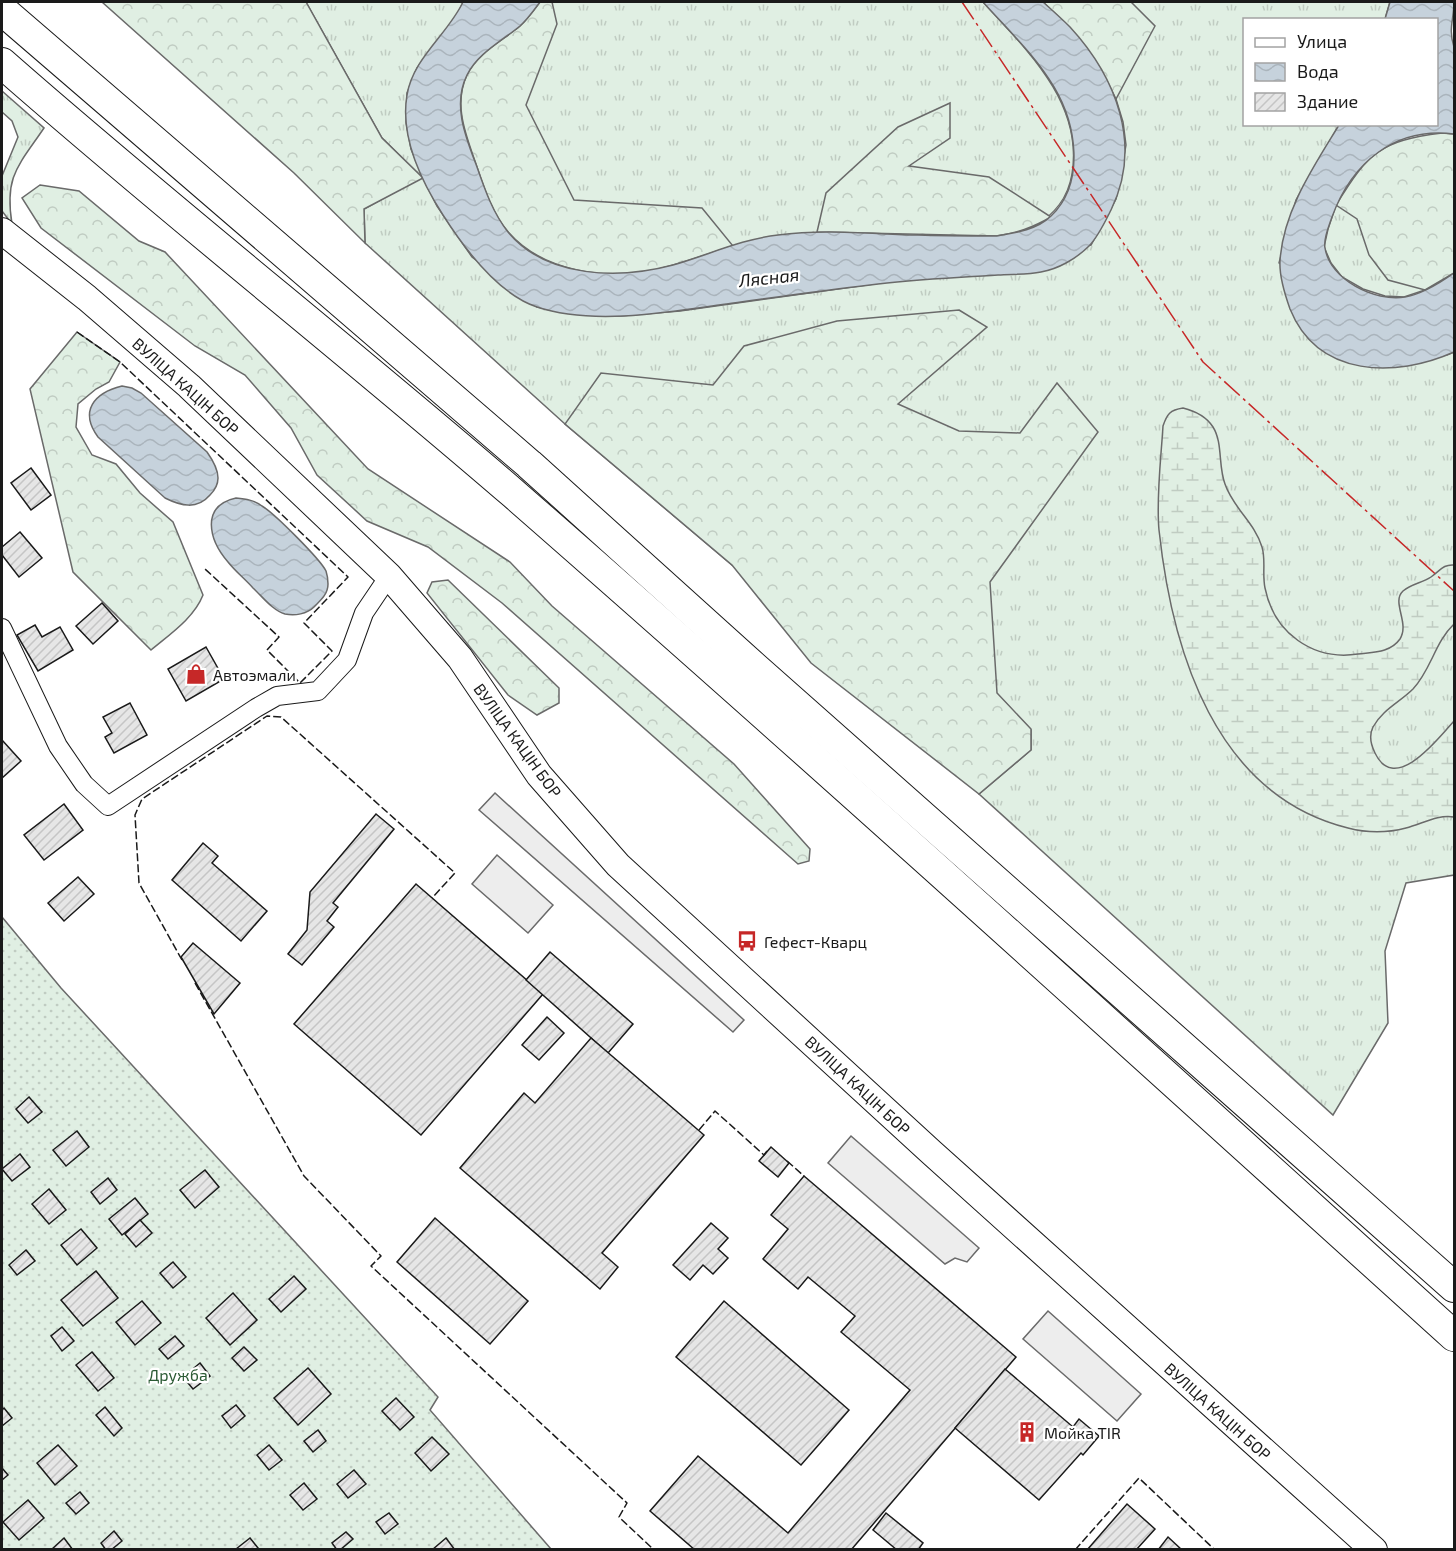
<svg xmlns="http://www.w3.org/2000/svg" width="1456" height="1551" font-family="'Exo 2',sans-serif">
  <defs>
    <pattern id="grass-tufts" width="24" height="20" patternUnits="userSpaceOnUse" patternTransform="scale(1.5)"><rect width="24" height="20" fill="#e0efe3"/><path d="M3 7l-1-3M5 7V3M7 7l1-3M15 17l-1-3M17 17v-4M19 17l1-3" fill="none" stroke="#c0ccc2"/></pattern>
    <pattern id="forest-crowns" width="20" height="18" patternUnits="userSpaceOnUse" patternTransform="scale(1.5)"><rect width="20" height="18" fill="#e0efe3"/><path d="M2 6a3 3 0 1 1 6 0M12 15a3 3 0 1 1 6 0" fill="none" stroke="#c0ccc2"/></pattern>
    <pattern id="wetland-marsh" width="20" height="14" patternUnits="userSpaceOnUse" patternTransform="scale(1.5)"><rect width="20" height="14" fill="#e0efe3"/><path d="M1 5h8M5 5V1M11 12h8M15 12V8" fill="none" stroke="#c0ccc2"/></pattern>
    <pattern id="garden-dots" width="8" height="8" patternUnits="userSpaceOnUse" patternTransform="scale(1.5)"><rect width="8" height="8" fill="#e0efe3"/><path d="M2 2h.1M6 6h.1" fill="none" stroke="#c0ccc2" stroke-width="1.8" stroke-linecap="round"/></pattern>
    <pattern id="water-waves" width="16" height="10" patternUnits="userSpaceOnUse" patternTransform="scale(1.5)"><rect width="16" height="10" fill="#c6d2dc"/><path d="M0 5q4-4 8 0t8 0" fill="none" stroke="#aab4bc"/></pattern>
    <pattern id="building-hatch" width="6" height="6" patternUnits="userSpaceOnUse" patternTransform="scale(1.5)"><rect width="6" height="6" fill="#e6e6e6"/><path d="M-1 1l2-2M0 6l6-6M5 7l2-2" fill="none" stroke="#c5c5c5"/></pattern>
  </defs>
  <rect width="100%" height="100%" fill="#fff"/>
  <g fill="url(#grass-tufts)" stroke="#6a6a6a" stroke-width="1.5">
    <polygon points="306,2 463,2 456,18 417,68 407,93 406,122 411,149 423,178 437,206 472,257 537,307 589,315 619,316 680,311 874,284 1091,245 1116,199 1126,145 1123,122 1116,99 1088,49 1043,2 1390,2 1385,19 1244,20 1244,124 1339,125 1296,200 1279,263 1447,355 1454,352 1454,875 1406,883 1385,951 1388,1023 1333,1115 979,794 1031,750 1031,730 978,673 732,565 565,424 365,243 364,209 422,177 382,138"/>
    <path d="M540 2H983C1026 49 1084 103 1072 174 1068 198 1055 214 1034 227L675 264 613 274 475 63 522 24Z"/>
    <path d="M2 91 44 128C19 165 4 176 12 224L2 211V176L18 137 12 121 2 112Z"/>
    <polygon points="1454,134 1454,273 1425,290 1404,297 1385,296 1363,289 1342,277 1331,263 1324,247 1328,229 1336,205"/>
  </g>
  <g fill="url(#forest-crowns)" stroke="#6a6a6a" stroke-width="1.5">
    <polygon points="102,2 306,2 382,138 423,178 364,209 365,243 294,173"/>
    <path d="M540 2H552L557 24 526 105 574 200 702 208 733 246C707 254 681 264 654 270 606 280 544 272 509 233 492 214 484 188 476 164 466 135 453 105 467 75 477 53 502 41 520 26 527 19 534 10 540 2Z"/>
    <path d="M1043 2H1131L1155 26 1116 99C1097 58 1076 32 1043 2Z"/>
    <path d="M950 103V138L909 166 989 177 1051 217C1032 228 1017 233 996 236L817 232 826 193 898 127Z"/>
    <path d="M1442 133 1454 134V273L1425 290 1388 280 1369 255 1357 219 1336 205C1369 152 1379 141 1442 133Z"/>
    <polygon points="40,185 79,191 139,241 165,252 368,469 510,562 552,606 734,764 810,849 809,861 798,864 502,603 428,547 367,521 317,475 291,428 245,375 195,346 41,228 22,198"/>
    <polygon points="959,310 987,327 898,404 959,431 1020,433 1057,383 1098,432 990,582 997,693 1031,729 1031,750 979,794 811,663 732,565 565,424 601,373 713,385 744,346 837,321"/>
    <path d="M77 332 120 362 109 382 96 389 78 404 76 427 92 455 116 464 140 493 173 522 203 595C194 618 170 634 151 650L73 572 30 389Z"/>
    <polygon points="448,580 559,688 559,703 537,715 508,695 427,593 432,582"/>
  </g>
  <path fill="url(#wetland-marsh)" stroke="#6a6a6a" stroke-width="1.5" d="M1183 408C1195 411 1206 416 1213 427 1223 443 1218 466 1225 484 1233 508 1255 523 1262 547 1266 560 1262 574 1265 588 1274 633 1313 661 1358 654 1373 652 1390 653 1400 639 1410 623 1391 602 1403 591 1411 584 1422 583 1431 577 1440 571 1443 564 1454 565V624C1435 642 1431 670 1413 689 1400 702 1382 710 1373 727 1369 735 1371 745 1375 753 1395 795 1438 739 1454 721V817C1438 814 1422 824 1406 828 1387 833 1367 833 1348 828 1215 795 1172 651 1159 530 1156 498 1161 459 1163 426 1167 414 1170 410 1183 408Z"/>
  <polygon fill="url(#garden-dots)" stroke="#6a6a6a" stroke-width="1.5" points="2,917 61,988 438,1397 430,1410 551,1549 2,1549"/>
  <g fill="#ededed" stroke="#6a6a6a" stroke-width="1.5">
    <polygon points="495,793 744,1020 733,1032 479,810"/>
    <polygon points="497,855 553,905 528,933 472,884"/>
    <polygon points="851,1136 979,1248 967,1262 955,1258 945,1264 828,1163"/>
    <polygon points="1048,1311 1141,1394 1117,1421 1023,1339"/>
  </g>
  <g fill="url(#water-waves)" stroke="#6a6a6a" stroke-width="1.5">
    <path d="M463 2H540C534 10 528 19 520 26 502 41 478 53 467 75 452 105 466 138 477 167 485 190 493 213 508 232 547 279 620 279 673 265 708 255 742 239 778 235 824 229 872 234 918 235 944 236 970 236 996 236 1015 233 1037 230 1051 216 1086 182 1076 124 1054 87 1035 55 1007 29 983 2H1043C1052 10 1061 18 1070 27 1116 77 1143 145 1111 210 1105 222 1098 237 1089 246 1076 259 1058 269 1041 272 1027 275 1012 274 998 275 956 278 913 279 870 285 820 291 770 298 719 305 665 313 590 325 537 307 498 294 464 248 443 215 421 181 400 136 407 95 413 58 448 34 463 2Z"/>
    <path d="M1390 2H1454C1454 19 1448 29 1454 47V134C1395 127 1352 162 1332 217 1329 226 1323 239 1325 248 1330 280 1375 302 1405 297 1423 294 1440 283 1454 273V352C1396 378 1318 378 1290 309 1285 295 1279 277 1280 261 1283 211 1314 166 1339 125L1436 124V20L1385 19Z"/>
    <path d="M122 386 132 388 141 393 207 452C212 459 218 468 218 478 218 485 214 491 210 495 197 510 181 506 165 498L98 437C79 411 94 393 122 386Z"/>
    <path d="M236 498C246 499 254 500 262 506 274 513 320 559 326 571 327 574 328 581 328 584 328 594 321 600 314 607 307 614 295 616 285 614 272 610 262 596 253 588 245 579 235 571 228 562 209 540 200 506 236 498Z"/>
  </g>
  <g fill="url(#building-hatch)" stroke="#1a1a1a" stroke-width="1.5">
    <polygon points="31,468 51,495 31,510 11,483"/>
    <polygon points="20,532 42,558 19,577 2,555 2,547"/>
    <polygon points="102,603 118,621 93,644 76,626"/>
    <polygon points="35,625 42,637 60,627 73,650 38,671 17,635"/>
    <polygon points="206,647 224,679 186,701 168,669"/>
    <polygon points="130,703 147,735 114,753 105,737 112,733 103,717"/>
    <polygon points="2,740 21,761 2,778"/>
    <polygon points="64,804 83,830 44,860 24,835"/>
    <polygon points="376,814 394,829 333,903 338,907 327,921 334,927 302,965 288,954 307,930 310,892"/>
    <polygon points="203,843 218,856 212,863 267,911 241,941 172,880"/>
    <polygon points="78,877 94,894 64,921 48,903"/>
    <polygon points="416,884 543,994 421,1135 294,1024"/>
    <polygon points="193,943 240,983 214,1014 181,957"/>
    <polygon points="550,952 633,1024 608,1053 526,980"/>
    <polygon points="547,1017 564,1033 539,1060 522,1045"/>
    <polygon points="591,1038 704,1135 602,1253 618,1267 600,1289 460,1168 524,1093 535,1103"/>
    <polygon points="29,1097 42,1112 28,1123 16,1109"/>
    <polygon points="77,1131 89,1147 66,1166 53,1150"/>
    <polygon points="771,1147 789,1163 778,1177 759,1161"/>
    <polygon points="20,1154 30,1167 12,1181 2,1169"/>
    <polygon points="205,1170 219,1187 195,1208 180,1190"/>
    <polygon points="804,1176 1016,1357 851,1550 695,1550 650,1511 698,1456 788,1533 910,1390 841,1332 855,1316 808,1277 798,1289 763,1259 788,1229 771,1215"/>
    <polygon points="108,1178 117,1190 100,1204 91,1192"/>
    <polygon points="49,1189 66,1210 49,1224 32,1204"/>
    <polygon points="135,1198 148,1214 122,1235 109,1219"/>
    <polygon points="435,1218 528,1301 490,1344 397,1262"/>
    <polygon points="140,1220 152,1233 136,1247 125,1234"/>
    <polygon points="711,1223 728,1238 718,1249 728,1258 713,1274 703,1265 690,1280 673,1265"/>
    <polygon points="81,1229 97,1248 77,1265 61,1245"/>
    <polygon points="26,1250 35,1261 17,1275 9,1265"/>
    <polygon points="173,1262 186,1277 173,1288 160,1273"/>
    <polygon points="96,1271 118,1298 83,1326 61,1300"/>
    <polygon points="294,1276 306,1289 281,1312 269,1299"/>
    <polygon points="233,1293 257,1320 230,1345 206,1318"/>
    <polygon points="142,1301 161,1323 135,1345 116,1322"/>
    <polygon points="724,1301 849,1410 801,1465 676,1357"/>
    <polygon points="62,1327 74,1341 62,1351 51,1336"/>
    <polygon points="175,1336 184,1346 168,1359 159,1349"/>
    <polygon points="244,1347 257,1360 244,1371 232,1358"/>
    <polygon points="92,1352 114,1378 98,1391 76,1365"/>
    <polygon points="200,1363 210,1376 193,1389 183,1377"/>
    <polygon points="308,1368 331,1394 298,1425 274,1398"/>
    <polygon points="1005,1369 1073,1427 1079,1419 1099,1436 1083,1455 1081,1453 1039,1500 955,1428"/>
    <polygon points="396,1398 414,1417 400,1430 382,1411"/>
    <polygon points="236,1405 245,1416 231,1428 222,1416"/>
    <polygon points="105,1407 122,1428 114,1436 96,1415"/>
    <polygon points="4,1408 12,1418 2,1426 2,1410"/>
    <polygon points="318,1430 326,1441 313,1452 304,1441"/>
    <polygon points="432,1437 449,1454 431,1471 415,1453"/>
    <polygon points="58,1445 77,1466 55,1485 37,1463"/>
    <polygon points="269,1445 282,1460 269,1470 257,1455"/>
    <polygon points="2,1468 8,1475 2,1480"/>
    <polygon points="354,1470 366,1484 348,1498 337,1484"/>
    <polygon points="304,1483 317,1499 303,1510 290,1495"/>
    <polygon points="80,1492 89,1503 76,1514 66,1503"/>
    <polygon points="28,1500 44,1518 19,1540 3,1522"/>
    <polygon points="1127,1504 1155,1529 1136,1550 1087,1550"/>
    <polygon points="389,1513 398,1524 385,1534 376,1522"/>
    <polygon points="886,1513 923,1543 918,1550 897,1550 873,1530"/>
    <polygon points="114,1531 122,1541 111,1550 106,1550 101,1543"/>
    <polygon points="346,1532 353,1539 340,1550 337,1550 332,1543"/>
    <polygon points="1168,1537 1182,1550 1158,1550"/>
    <polygon points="64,1538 73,1550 51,1550"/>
    <polygon points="250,1538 258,1548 256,1550 236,1549"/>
    <polygon points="446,1538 455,1550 432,1550"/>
  </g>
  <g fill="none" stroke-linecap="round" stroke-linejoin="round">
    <g stroke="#1a1a1a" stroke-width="20">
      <polyline id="minor" points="2,628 58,746 84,784 108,806 256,708 277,696 318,691 347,660 364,613 389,576"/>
    </g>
    <g stroke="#1a1a1a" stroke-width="28">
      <polyline id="secondary" points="2,231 87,298 189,386 389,576 460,658 539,775 618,865 931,1152 1374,1550"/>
    </g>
    <g stroke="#1a1a1a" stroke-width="32">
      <g id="trunk">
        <polyline points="2,10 529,464 745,659 1454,1287"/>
        <path d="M2 63C169 210 345 348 514 494 831 771 1142 1054 1454 1336"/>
      </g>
    </g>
    <use href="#minor" stroke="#fff" stroke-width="18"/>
    <use href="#secondary" stroke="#fff" stroke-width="26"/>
    <use href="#trunk" stroke="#fff" stroke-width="30"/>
    <g stroke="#1a1a1a" stroke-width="1.5" stroke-dasharray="8 3" stroke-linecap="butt">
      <polyline points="77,332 120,362 348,577 304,623 332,651 300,683 267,650 279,637 205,569"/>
      <polyline points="182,960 139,883 135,815 142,799 267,716 281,717 455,873 432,898"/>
      <polyline points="195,983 304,1176 381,1256 371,1266 627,1503 619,1517 654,1550"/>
      <polyline points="699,1130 715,1111 764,1155 767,1151"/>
      <polyline points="787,1161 804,1176"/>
      <polyline points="1075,1550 1139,1478 1215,1550"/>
    </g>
    <polyline stroke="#c62828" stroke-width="1.5" stroke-dasharray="21 4.5 3 4.5" stroke-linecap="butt" points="962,2 1203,362 1454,591"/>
  </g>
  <defs>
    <g id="shop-bare" transform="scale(1.62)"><path d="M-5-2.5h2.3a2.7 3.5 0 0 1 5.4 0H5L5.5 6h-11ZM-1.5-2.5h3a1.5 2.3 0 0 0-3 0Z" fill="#c62828" stroke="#fff" stroke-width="2.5" paint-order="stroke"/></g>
    <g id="bus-bare" transform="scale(1.62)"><path d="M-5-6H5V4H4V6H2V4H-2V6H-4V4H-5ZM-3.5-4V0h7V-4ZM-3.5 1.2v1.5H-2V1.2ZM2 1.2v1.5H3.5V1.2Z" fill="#c62828" stroke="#fff" stroke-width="2.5" paint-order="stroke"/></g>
    <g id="building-bare" transform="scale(1.62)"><path d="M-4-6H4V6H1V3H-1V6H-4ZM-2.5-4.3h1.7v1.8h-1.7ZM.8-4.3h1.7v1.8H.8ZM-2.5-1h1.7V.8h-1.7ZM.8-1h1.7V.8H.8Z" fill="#c62828" stroke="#fff" stroke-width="2.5" paint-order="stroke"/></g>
  </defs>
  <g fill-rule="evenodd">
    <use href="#shop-bare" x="196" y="674"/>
    <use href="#bus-bare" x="747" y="941"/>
    <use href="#building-bare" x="1027" y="1432"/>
  </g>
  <g text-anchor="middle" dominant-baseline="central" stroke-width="4.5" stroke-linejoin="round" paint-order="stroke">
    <g font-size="16" fill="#1a1a1a" stroke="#fff">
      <text transform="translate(186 386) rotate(42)">ВУЛІЦА КАЦІН БОР</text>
      <text transform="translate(518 740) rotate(54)">ВУЛІЦА КАЦІН БОР</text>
      <text transform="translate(858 1085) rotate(43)">ВУЛІЦА КАЦІН БОР</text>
      <text transform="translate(1218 1411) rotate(42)">ВУЛІЦА КАЦІН БОР</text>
    </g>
    <g font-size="16" fill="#1a1a1a" stroke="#fff" text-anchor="start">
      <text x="213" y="674">Автоэмали</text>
      <text x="764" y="941">Гефест-Кварц</text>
      <text x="1044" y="1432">Мойка TIR</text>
    </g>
    <g font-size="16" fill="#2b5a34" stroke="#fff">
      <text x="178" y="1374">Дружба</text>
    </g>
    <g font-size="18" font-style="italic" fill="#1a1a1a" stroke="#fff">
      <text transform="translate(769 277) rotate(-6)">Лясная</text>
    </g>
  </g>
  <rect width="1456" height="1551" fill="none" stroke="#1a1a1a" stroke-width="6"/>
  <rect x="1243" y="18" width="195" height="108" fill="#ffffff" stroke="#a3a3a3" stroke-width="1.5"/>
  <rect x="1255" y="38" width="30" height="9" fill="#ffffff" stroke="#a3a3a3" stroke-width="1.5"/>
  <text x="1297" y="48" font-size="18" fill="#1a1a1a">Улица</text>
  <rect x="1255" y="63" width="30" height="18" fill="url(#water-waves)" stroke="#a3a3a3" stroke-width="1.5"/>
  <text x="1297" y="78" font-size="18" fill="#1a1a1a">Вода</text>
  <rect x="1255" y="93" width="30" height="18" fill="url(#building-hatch)" stroke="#a3a3a3" stroke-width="1.5"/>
  <text x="1297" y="108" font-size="18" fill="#1a1a1a">Здание</text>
</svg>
